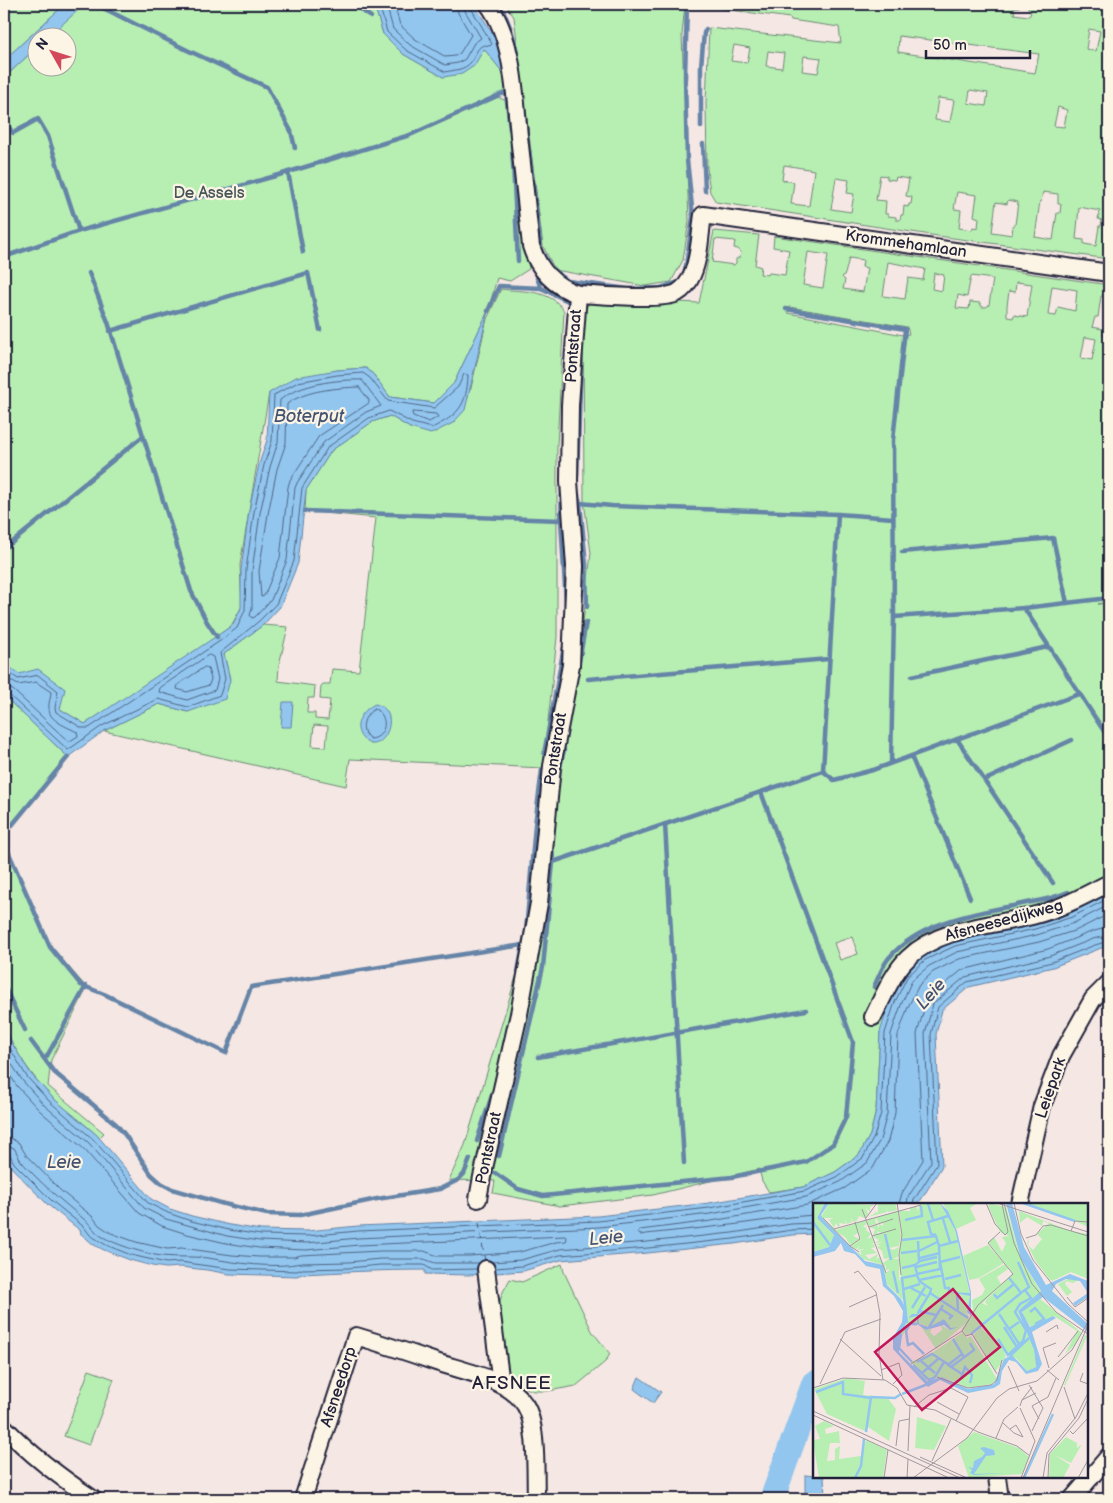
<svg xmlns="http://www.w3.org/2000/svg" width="1113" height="1503" font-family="'Balsamiq Sans',sans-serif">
  <rect width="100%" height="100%" fill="#f5e7e3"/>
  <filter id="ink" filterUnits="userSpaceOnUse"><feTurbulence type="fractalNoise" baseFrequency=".02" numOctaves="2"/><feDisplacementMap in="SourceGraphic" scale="10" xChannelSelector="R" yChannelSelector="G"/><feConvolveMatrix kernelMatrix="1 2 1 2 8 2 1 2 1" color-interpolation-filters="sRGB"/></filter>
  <g filter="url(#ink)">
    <g fill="#b7efb2" stroke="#6c8876" fill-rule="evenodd">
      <polygon points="4,4 65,4 4,60"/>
      <polygon points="84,4 374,4 383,34 403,54 443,77 484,48 504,74 506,95 495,96 518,106 526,248 529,269 510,281 497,278 488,311 454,383 434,403 390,397 373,374 365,368 337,370 269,393 240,565 242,606 231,626 158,679 85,724 60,709 4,663 4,78 37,47 38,68 68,68 68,38 47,37"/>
      <polygon points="505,4 685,4 682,35 689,221 683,260 671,282 645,286 555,270 543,246 514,17"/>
      <path d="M700 4H1019V7H1015L1014 14 1028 16 1030 15 1031 10 1028 9 1029 4H1109V259L938 236 716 202 710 192 707 169 706 103 709 28 841 43 839 27 791 20 790 18 701 6ZM1089 29 1100 31 1096 51 1086 49ZM899 36 1039 54 1035 73 898 52ZM734 45 750 48 747 63 731 61ZM768 51 784 53 782 68 766 66ZM804 56 821 58 818 73 802 71ZM970 90 988 93 986 106 968 103ZM938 98 954 100 950 122 935 120ZM1058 107 1067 110 1064 127 1054 126ZM784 165 814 170 809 206 791 204 794 182 782 180ZM880 175 887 176V179L895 180 896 177 909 179 906 196 912 197 911 204H909L908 207 904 206 903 215H901L900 220H896V217L888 216V214H885L886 201 876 200ZM836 178 849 180 847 193 854 194 851 212 831 209ZM957 192 977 195 974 216 979 218 978 228 973 227 972 230 959 228 961 210 954 209ZM1043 192 1058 194V204H1061L1060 213H1057L1053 240 1035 237 1040 201H1041ZM1008 200 1018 202 1015 225H1013L1012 235 992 232 996 202 1007 204ZM1079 207 1100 211 1098 219 1102 220 1101 226H1099L1096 246 1084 244V240L1076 239Z"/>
      <path d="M714 231 759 235 755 265 761 267 760 274 768 275 769 273 785 275 789 250 773 247 774 236 1109 285V297L1101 296 1098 317H1095L1092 327 1103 329V335L1109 336V602L1098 604 1109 603V893L1070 913 1034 924 953 941 880 1032 876 1111 870 1135 859 1155 835 1172 803 1187 769 1192 762 1181 759 1169 653 1195 560 1206 493 1193 495 1181 449 1180 465 1145 525 947 534 861 551 855 556 807 581 640 591 553 584 501 583 311 594 298 699 303ZM715 239 735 241 734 248 738 249 741 252 740 257 736 259V263L734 265 712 262ZM808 252 828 255 823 288 803 285ZM849 258 863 260 862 267 867 268 863 292 843 289 845 280 842 277 845 274ZM888 262 925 269 923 280 908 278 905 299 883 296ZM934 273 944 275 942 291 932 289ZM971 276 993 279 989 305 986 307H982L980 303 970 302 969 309 956 308 958 295 967 297ZM1016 282 1032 284 1027 317 1014 315 1013 318 1007 317V306L1009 291 1015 292ZM1052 286 1077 290 1075 311 1058 307 1056 316 1048 315ZM789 307 907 327 909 334 903 335 788 313ZM1085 337 1096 339 1092 360 1081 358ZM852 937 858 954 840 960 834 943Z"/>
      <path d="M501 289C523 292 551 289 564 311L557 446V637L543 768 350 759 346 786 104 731 159 704 188 712 230 679 224 654 263 625 288 627 279 665 278 681 315 686 314 698H308L307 713H315V719L328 720 330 700 320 699 321 686 323 684H330L332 669 359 671 376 518 305 511 306 490 332 450 372 422 390 416 410 428 471 388 487 319ZM314 725 328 726 326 747 312 746Z"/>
      <polygon points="4,696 68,757 4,836"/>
      <path d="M4 840 52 948 87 988 51 1060 48 1086 104 1133 99 1138C86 1123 67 1112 52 1097 32 1077 16 1053 4 1026Z"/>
      <polygon points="562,1264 564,1272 592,1331 610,1354 605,1362 576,1386 548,1391 534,1391 518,1385 509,1373 497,1310 503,1292 510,1279 522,1282"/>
      <polygon points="89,1370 114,1379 89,1445 64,1436"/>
    </g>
    <g fill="#92c6ef" stroke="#6584a7">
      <polygon points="65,4 85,4 48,37 38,38 37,47 4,78 4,60"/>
      <polygon points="374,4 474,4 496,39 504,74 484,49 474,66 462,74 443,77 403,54 383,34"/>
      <polygon points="488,311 465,410 453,423 431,434 410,428 390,416 372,422 332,450 306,490 298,563 280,607 263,625 224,654 230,680 225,699 188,712 159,704 104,731 68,757 4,696 4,663 19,674 38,669 65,689 60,709 85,724 233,625 241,608 241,570 249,511 259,464 267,440 269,393 296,377 337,370 366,368 373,374 390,397 434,403 454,383"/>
      <polygon points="283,702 293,702 291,727 281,727"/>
      <path d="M375 704C405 710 382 760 363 739 351 726 362 710 375 704Z"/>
      <path d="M1109 893V945L1053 967 969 987 942 1010 936 1034 942 1166 921 1200 915 1204H814V1234L792 1235 734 1244 648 1253 561 1260 523 1271 470 1275 425 1274V1270C383 1270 343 1272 302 1274L297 1276 229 1274 207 1270 180 1267 166 1268 152 1266 130 1260 104 1250 94 1245 80 1233 81 1231 48 1205 9 1165 4 1150V1026L13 1045 31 1074 53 1098 97 1135 151 1199 170 1209 192 1216 230 1225 261 1230 307 1231 358 1226 598 1216 709 1203 803 1187 835 1172 859 1155 870 1135 876 1111 880 1032 890 1000 903 973 922 956 953 941 1034 924 1070 913Z"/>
      <polygon points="639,1377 661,1392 653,1403 634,1389"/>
      <polygon points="805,1475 824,1477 825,1499 798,1499 805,1493"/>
    </g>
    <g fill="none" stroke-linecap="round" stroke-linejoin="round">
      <g stroke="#4f6483" stroke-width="1">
        <path d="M379 4 387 32 406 50 445 72C454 70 465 70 471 62 477 54 477 42 490 46L492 44 471 8 470 4"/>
        <polyline points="386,4 393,29 410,45 445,65 458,63 465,59 474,43 481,38 465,11 464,4"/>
        <polyline points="394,4 400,25 415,39 446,57 455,56 460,53 471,35 458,13 456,4"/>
        <path d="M362 380 381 406 366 412 324 442 297 483 295 488 287 560 271 600 255 617 252 618 250 615 252 609V571L260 513 270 467 278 442 280 400C300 384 337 379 362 380Z"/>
        <path d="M359 387 369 400V403L319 436 290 480 288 487 280 558 264 596 261 597 259 571 268 514 277 469 286 443 287 404C306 390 336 388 359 387Z"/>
        <polygon points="414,412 436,414 438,417 429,422 413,416 412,413"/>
        <polygon points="209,655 213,657 218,679 215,690 187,700 159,692 160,688"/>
        <polygon points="205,667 208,669 211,679 209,685 187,692 177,689 178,685"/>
        <path d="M4 669 18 679 38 675 58 691 55 708 56 712 82 728H89L220 641 237 628 245 610 246 570 254 512 264 465 272 441 274 395 298 382 337 375 363 373 370 378 388 401 434 408 458 387 464 374 468 375C467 406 458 415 432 428L412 423 389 411 369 418 328 447 302 488 294 561 276 604 259 621 220 653 225 679 220 695 188 707 158 699 102 726 68 750 9 695 4 693"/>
        <path d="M4 677 18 685 36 682 51 692C51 698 48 703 49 709 49 721 68 727 77 732L78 736 70 741H68L13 690 4 687"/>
        <path d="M375 709C389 715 387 737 371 739 358 732 363 714 375 709Z"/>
        <polyline points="4,1038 27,1077 49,1101 93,1139 148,1203 168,1213 191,1221 229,1230 261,1235 307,1236 358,1231 598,1221 709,1208 805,1191 837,1177 863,1158 874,1137 881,1113 885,1033 895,1002 907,977 925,960 955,946 1035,929 1072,917 1109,898"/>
        <polyline points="4,1052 22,1080 44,1105 89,1143 144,1208 166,1219 227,1236 260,1241 307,1243 358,1238 599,1227 710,1214 806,1197 840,1182 867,1163 880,1140 887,1114 891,1034 901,1005 912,980 929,966 957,952 1037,935 1074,923 1109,905"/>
        <polyline points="4,1066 17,1086 39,1110 84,1149 139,1213 162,1226 187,1234 226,1243 259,1248 306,1250 359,1245 565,1236 567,1239 566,1241 556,1242 520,1252 470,1256 438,1256 424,1251 380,1251 301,1255 294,1257 259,1257 232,1255 182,1248 167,1249 136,1242 111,1233 99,1225 93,1217 61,1191 26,1155 19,1143 12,1139 4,1137"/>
        <path d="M4 1145 14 1148C17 1152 18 1157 21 1161 40 1183 63 1202 85 1220 92 1225 94 1232 101 1236 117 1245 137 1251 155 1255 172 1258 190 1256 208 1258 238 1263 271 1269 302 1263L349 1262 380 1259H424L435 1263H479"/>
        <polyline points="4,1151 9,1153 14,1163 52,1201 84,1227 90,1235 106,1245 131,1255 166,1263 180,1262 230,1269 297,1271 302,1269 348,1268 380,1265 424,1265 432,1270 477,1269"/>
        <polyline points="899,1204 902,1193 923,1160 917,1034 927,999 962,970 1048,949 1091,932 1109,927"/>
        <polyline points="907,1204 908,1197 931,1162 925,1034 933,1004 965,977 1050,956 1093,939 1109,935"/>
        <polyline points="913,1204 914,1200 937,1164 931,1034 938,1007 967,982 1052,962 1095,945 1109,941"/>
        <polyline points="814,1215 790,1217 731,1225 646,1234 640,1235 638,1233 640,1230 711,1221 807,1205 845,1188 873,1168 888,1141 895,1113 898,1035 908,1007 919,985 933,972 959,959 1039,942 1077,930 1109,914"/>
        <polyline points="492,1262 521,1260 560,1249 647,1242 732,1233 791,1224 814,1223"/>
        <polyline points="495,1268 522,1266 560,1255 648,1248 733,1239 792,1230 814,1229"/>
      </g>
      <g stroke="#6584a7" stroke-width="4.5">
        <polyline points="95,4 187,50 267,87 291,131 295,148"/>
        <polyline points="353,4 371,17"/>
        <path d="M499 4C509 21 515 36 517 56"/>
        <polyline points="4,120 13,133 38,119 48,136 79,231"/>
        <polyline points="526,126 528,142"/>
        <polyline points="701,127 701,66 704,33 706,29"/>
        <polyline points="512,144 518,261"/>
        <polyline points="703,144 705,191"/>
        <polyline points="529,150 541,250 551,268 568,281 628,289 661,288 682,281 686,266 693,217 687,160 685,77 687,4"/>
        <polyline points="288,172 303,252"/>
        <polyline points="4,257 79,231 279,175 410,135 506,92 510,129"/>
        <polyline points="89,273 108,322 191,591 207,622 217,637"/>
        <polyline points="541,288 570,302 570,306"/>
        <polyline points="786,309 905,329 893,440 894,617 891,763"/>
        <polyline points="488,311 499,286 541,288 537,278"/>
        <polyline points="110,331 308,273 320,330"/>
        <polyline points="577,476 581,361"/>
        <polyline points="577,491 580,503 612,506 838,514 893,518"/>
        <polyline points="580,503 586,565 587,607"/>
        <polyline points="305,511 561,520 566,604"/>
        <polyline points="838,514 823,771 834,780 873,770 1079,694"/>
        <polyline points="561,520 562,484"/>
        <polyline points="4,549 143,436"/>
        <polyline points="902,552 1053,538 1067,603"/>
        <polyline points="1109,598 1024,608 1109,739"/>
        <polyline points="894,617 1024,608"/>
        <polyline points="578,667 586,622"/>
        <polyline points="912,676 1048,647"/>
        <polyline points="588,679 829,659"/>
        <polyline points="957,739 1053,883"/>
        <polyline points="544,754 564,647"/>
        <polyline points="911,756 970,898"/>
        <polyline points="559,770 564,750"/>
        <polyline points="985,780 1072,740"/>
        <polyline points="665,824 684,1163"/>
        <polyline points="4,835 68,757"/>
        <polyline points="4,842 50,947 81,985 104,994 226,1053 251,987 523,945 526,932 535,825 542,770"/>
        <polyline points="552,845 553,862"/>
        <polyline points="518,972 523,945"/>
        <polyline points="4,986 25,1030"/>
        <path d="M874 987C878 978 882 967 888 959 917 924 969 914 1012 906 1031 902 1050 900 1068 892"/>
        <polyline points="31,1041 54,1072 116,1124 125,1135 151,1174 161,1183 172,1189 224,1204 267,1214 300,1215 377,1199 440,1189 458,1180 464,1174 470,1159"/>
        <polyline points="47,1056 86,986"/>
        <polyline points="538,1057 806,1010"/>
        <polyline points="477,1141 493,1092"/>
        <polyline points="499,1156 543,967 553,862 823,771"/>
        <polyline points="495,1173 518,1189 543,1196 732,1177 806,1162 833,1144 846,1117 853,1042 761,792"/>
      </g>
      <polyline stroke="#92c6ef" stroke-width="25" points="772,1499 814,1383"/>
      <polyline stroke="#445371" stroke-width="1" stroke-dasharray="6 5" stroke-linecap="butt" points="479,1223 485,1262"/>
      <g stroke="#22223b" stroke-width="20">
        <g id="minor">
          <path d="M488 4C513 37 515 95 519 136 523 173 527 209 531 246 538 269 554 287 578 294 599 295 661 301 677 293 684 289 689 282 692 275 700 257 700 234 703 215L1109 273"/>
          <path d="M873 1017C882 999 893 972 908 958 940 927 991 926 1032 916 1060 909 1084 896 1109 883"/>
          <polyline points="478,1199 482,1177 519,1014 539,903 552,766 571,665 575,566 569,481 570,405 578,294"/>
          <polyline points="1020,1204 1042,1106 1061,1056 1093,999 1109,983"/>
          <polyline points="486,1269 501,1384"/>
          <path d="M4 1427C31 1455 61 1478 93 1499"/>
          <polyline points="997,1477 1000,1499"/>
          <path d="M303 1499 356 1336C383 1344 410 1353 436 1362 463 1371 509 1379 525 1405 538 1425 535 1474 536 1499"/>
          <polyline points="1072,1499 1109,1456"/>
        </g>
      </g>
      <use href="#minor" stroke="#fcf5e5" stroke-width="16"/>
    </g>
  </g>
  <g text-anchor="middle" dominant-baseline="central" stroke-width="4.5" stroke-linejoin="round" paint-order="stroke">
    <g font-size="16" fill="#475559" stroke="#fcf5e5">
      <text x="209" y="193">De Assels</text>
    </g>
    <g font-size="16" fill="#22223b" stroke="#fcf5e5">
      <text transform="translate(906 244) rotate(8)">Krommehamlaan</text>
      <text transform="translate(574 346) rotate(-86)">Pontstraat</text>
      <text transform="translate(556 749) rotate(-81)">Pontstraat</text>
      <text transform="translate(1004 921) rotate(-15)">Afsneesedijkweg</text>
      <text transform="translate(1051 1088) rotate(-71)">Leiepark</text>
      <text transform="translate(489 1148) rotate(-78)">Pontstraat</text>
      <text transform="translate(339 1387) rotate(-72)">Afsneedorp</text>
    </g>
    <g font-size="18" font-style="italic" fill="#445371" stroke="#fcf5e5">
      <text x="309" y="416">Boterput</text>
      <text transform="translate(931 994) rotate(-48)">Leie</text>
      <text x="64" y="1162">Leie</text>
      <text transform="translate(606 1238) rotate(-6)">Leie</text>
    </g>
    <g font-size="19" letter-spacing="1" fill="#22223b" stroke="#fcf5e5">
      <text x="512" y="1383">AFSNEE</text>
    </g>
  </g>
  <g transform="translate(813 1203)">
    <rect width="275" height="275" fill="#f5e7e3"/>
    <path d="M0 0H12L4 15 21 32 16 44 0 49ZM16 0 62 2 57 4V9L53 5 55 11 53 15 50 11 52 15 46 13 45 17 44 14V18L40 19 38 14 39 19 34 21 32 16 33 21 26 20 27 23 25 24 23 20 21 25 16 17 20 15H10L23 27 53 17 54 21 50 23 53 25 54 22 53 27 58 31 54 36 59 34 61 40 57 42 61 41 62 44 58 45 64 50 52 52 56 56 65 51 63 57 66 54 72 63 73 70 77 66 73 67V63L70 60 77 55 71 56 69 48 64 44 68 42H63L69 39 62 40 66 37 60 34 68 30 64 28 65 31 60 32 62 26 56 24 64 22 66 25V21L70 23V20L75 18 66 20 63 15 62 19 65 20 56 23 54 17 85 8 88 33 86 43 76 45 80 47 86 44 85 54 80 56H86V78L88 74 86 51 89 33 86 8H97V5L103 3 105 8 107 0H127L142 27 157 91 135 89 157 93 154 109 157 117 165 103 169 100 175 103 172 99 175 95 200 70 175 39 181 34 189 49 193 40 189 34 196 33 187 29 175 3 177 1 174 0 193 4 208 56 228 89 205 108 221 147 223 164 214 168 203 155 195 153 191 149 193 153 182 169 160 132 168 124 174 131 169 121 154 133 149 126 153 120 123 146 107 122 113 127 119 126 117 129 121 133 129 127 128 122 137 127 142 125H137L131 116 117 124 106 121 105 111 95 114 90 97 74 81 70 62 50 56 43 48 49 52 47 48 51 46 44 47 47 43 43 46 38 43 48 36 44 23 45 30 40 33 47 36 37 42 32 34 29 32 36 43 41 47 36 43 30 33 19 26 8 14ZM65 0H82L84 7 75 9 73 5 74 9 55 14 61 11V5V10L65 9ZM130 0H165L157 5 163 17 143 26ZM211 0H275V24L262 18ZM206 8 258 28 275 31V76L258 69 239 78 236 76 222 57 214 40 216 35 215 42 220 47 229 36 224 31 236 20 230 18 229 23 214 14 207 20ZM175 42 191 60 166 75 156 77 150 53ZM192 61 195 66 184 74 188 81 160 110 159 97 169 92 172 86 166 76ZM255 76 265 77 260 80 253 78 252 81 259 89 254 93 245 81ZM227 96 269 130 262 142 252 151 264 128 241 113 218 124 209 111 212 105ZM100 112 104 113V121H97L85 139 94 115ZM150 129 154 135 158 133 184 176 178 181 156 185 129 174 112 177 98 159 119 150ZM272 132 274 133 252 183 251 182ZM34 175 52 178 50 192 74 194 83 206 76 238 55 224 52 228 14 211 1 186ZM104 214 133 223 121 247 102 245ZM11 218 21 223 12 226 13 231 26 228 27 240H17L14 258 22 257V246L27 243 26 256 48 253 53 237 74 247 70 275H6L0 237 7 236 2 223ZM161 229 206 245 216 254 209 271 156 275 145 243ZM253 234 264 240V245L269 241 258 260 242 252 257 262 250 275H236L237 251Z" fill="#b7efb2"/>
    <path d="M12 0H16L8 12 10 16 52 58 70 62 74 82 88 96 93 106 94 118 86 135V149L114 178 129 174 155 186 181 181 191 156 199 152 214 168 223 164 221 147 205 108 228 88 208 56 193 0H199L211 44 233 82 257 71 275 78V94L262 103 260 100 275 90 267 78 253 76 243 81 239 88 275 121V129L230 94 209 109 217 124 240 113 243 115 219 129 229 161 225 168 213 171 203 159 196 157 189 168 187 181 181 185 155 190 127 177 115 184 80 146V135L89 119 90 108 81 93 70 83 67 66 53 63 42 51 31 48 28 40 22 48 0 54V49L16 44 21 32 4 15ZM127 0 135 8 144 28 158 89V113L154 109 157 93 135 89 157 90 142 27ZM99 111H105L106 121 116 124 131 116 138 125 145 124 137 127 131 122 113 127 104 121V113L95 115ZM171 244 181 247 182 252 173 253 161 271 193 270 161 272 157 270 159 267 155 264 160 265 161 258 169 254 172 250 167 245Z" fill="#92c6ef"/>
    <path fill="none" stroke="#92c6ef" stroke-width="2.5" d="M210 0 262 18M115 1 120 17M130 16 137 39M92 17 109 13 108 3M0 19 17 42M72 31 78 57M123 32 118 31 115 19 135 13M89 37 123 33 126 43 145 38M106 48 124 39M88 50 104 48M107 55 127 50M107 58 124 54M205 59 216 84 209 89M102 62 106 59 105 38M103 64 124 59M89 65 102 62 104 71 127 66 126 43M80 68 85 90M132 76 148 72M106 78 118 86 117 90 155 115M98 85 113 93M91 86 107 81M136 89V85H132L127 59 147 54M144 91 145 107M181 91 184 95 201 81 196 75M99 105 112 84M128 106 139 113 136 116M106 108 117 90M217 109 222 105 231 116 222 121M105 111 106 108 123 112M186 111 196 126 206 119M94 120 89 75 104 72 106 77 131 72M104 121H97L93 128 95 142 100 140 111 151M116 124 130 102M191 124 204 144M197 127 206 141M88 131 86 145 99 159M158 131 208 90 202 82M140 136 151 154M185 136 195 152 210 138 213 127 202 109 207 101 218 95 212 87M149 151 135 162 149 171M197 153 216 135M108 158 122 170M104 159 119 151 135 161M100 162 116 177 122 174 131 159M138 164 161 147 157 140M109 170 125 156M148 176 152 164 159 172 157 180M3 189 30 179V191L58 195M89 191 115 181M53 229 58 194 82 195 88 191M42 275 48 263 51 236M211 275 240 211"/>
    <path fill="none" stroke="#a198a0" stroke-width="1" d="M84 0 89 32 86 52 88 72M173 0 182 21 192 32 195 29 189 1M184 0 275 29M191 0 201 40 219 81 243 109 275 131M201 0 208 31 220 57 255 101 275 119M49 6 73 70M10 15 37 43 46 49M53 15 64 0M56 24 80 16M21 26 108 2M258 28 262 18 275 19M59 33 83 26M213 35 223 32 230 23 238 22 275 33M37 43 47 36 42 19M41 70 45 68 63 89 67 111 66 151 70 177M254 94 262 104 275 95M36 104 63 92M149 128 153 133 159 131 184 171M233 129 244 122 245 126M27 136 68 173M245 154 265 128M98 161 149 128 165 102 200 71 175 40 187 29M195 163 206 188M236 165 230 145 243 140M68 167 86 160 89 172 80 181M234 167 246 177M270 170 267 178 275 181M124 174 155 185 178 182 184 177 189 157M7 181 32 129 68 116M216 182 230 205 219 228M251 184 262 216M0 185 30 175 72 177 84 185 94 202 122 207 165 229 204 243 217 253M209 197 219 184M124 199 146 211M207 203 209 197 223 190M101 204 116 192 138 185 155 194 143 218M207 205 222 238 208 275M0 208 147 275M0 212 136 275M226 216 219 203 235 194 243 175M190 220 201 230 210 234 203 222 197 226M257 228 260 231 275 215M183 235 191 216 205 204M83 243 86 218 96 216M95 248 97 203M107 254 154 275M119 258 138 216M71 275 75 247M94 275 95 256M100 275 154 235 184 195 196 186 224 178 259 147 275 119M210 275 275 122M230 275 234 250 263 214 275 190M235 275 236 251 266 215 275 196M265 275 275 257"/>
    <path fill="#c2185b" fill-opacity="0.15" stroke="#c2185b" stroke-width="2.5" d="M140 86 187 144 109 207 62 149Z"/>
    <rect width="275" height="275" fill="none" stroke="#22223b" stroke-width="2.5"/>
  </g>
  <rect width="1113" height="1503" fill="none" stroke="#fcf5e5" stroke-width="20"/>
  <rect x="10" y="10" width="1093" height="1483" fill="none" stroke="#22223b" stroke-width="2" filter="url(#ink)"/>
  <g transform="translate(52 52) rotate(309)"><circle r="24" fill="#fcf5e5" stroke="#a5a1a1"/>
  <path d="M0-4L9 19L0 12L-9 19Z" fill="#d1495b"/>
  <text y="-8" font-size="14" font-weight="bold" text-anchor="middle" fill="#22223b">N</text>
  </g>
  <path d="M926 50v8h104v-8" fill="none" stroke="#22223b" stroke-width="2.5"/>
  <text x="933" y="50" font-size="15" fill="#22223b" stroke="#fcf5e5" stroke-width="4" paint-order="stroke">50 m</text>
</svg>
